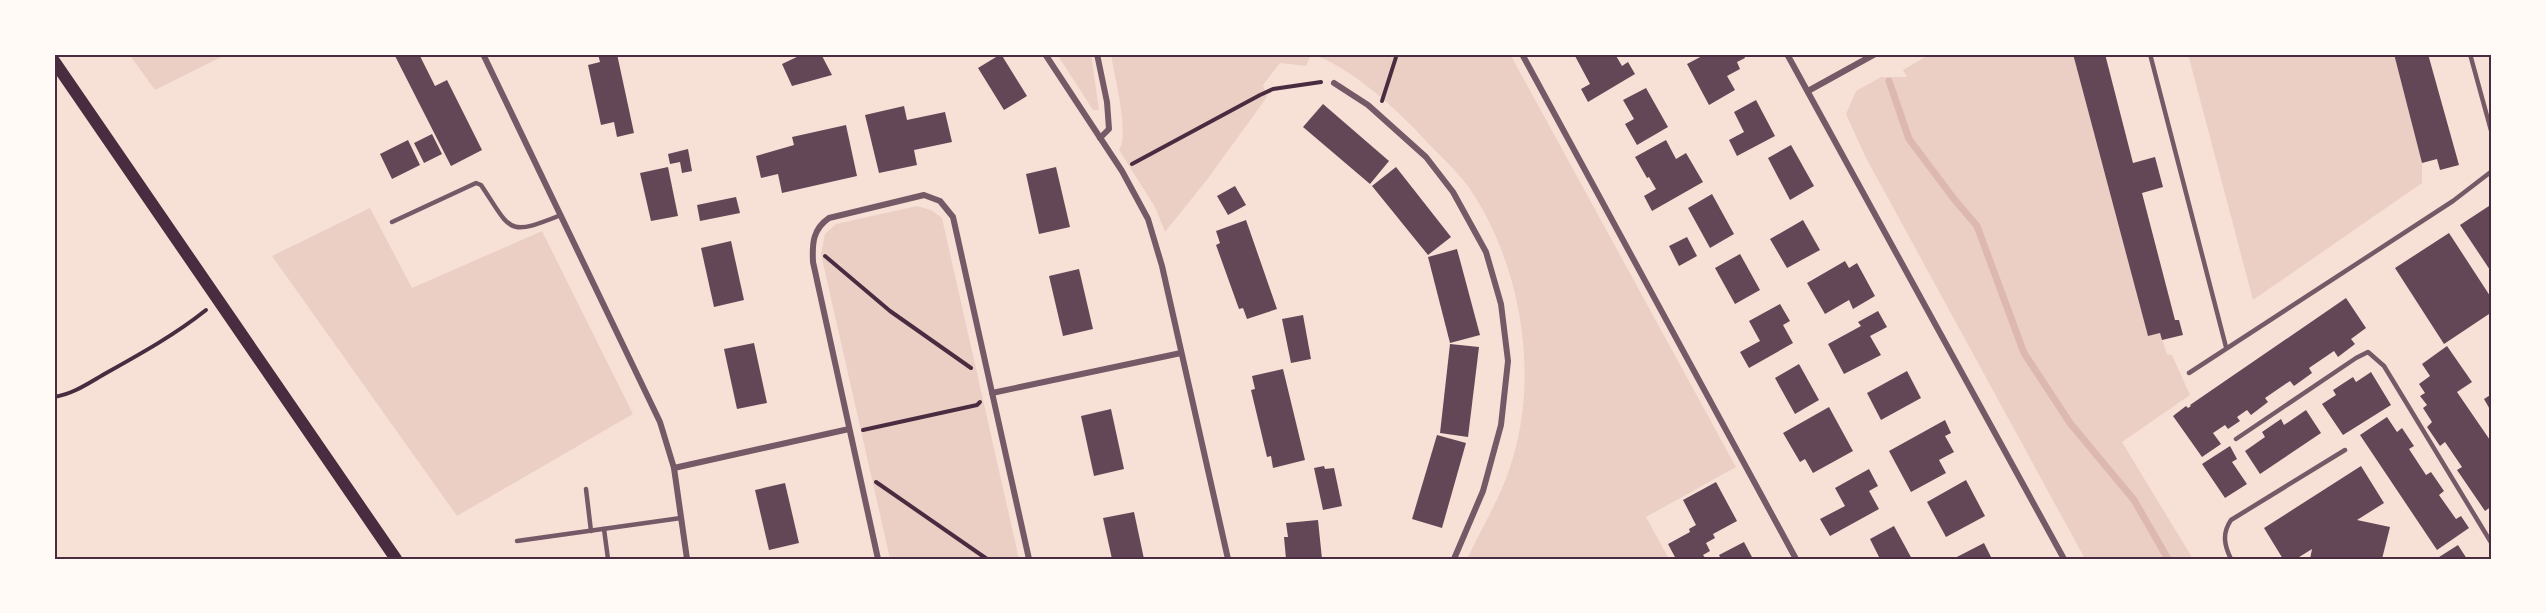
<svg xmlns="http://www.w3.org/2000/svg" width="2546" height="613" font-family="Figtree,sans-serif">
  <rect width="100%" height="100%" fill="#f7e1d7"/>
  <g fill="#ebcfc5">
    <polygon points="129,54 227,54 155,90"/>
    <polygon points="1057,54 1091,54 1099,110 1093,110"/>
    <path d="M1111 54H1311L1306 66 1280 63 1263 85 1267 97 1206 181 1165 232 1155 207 1119 150C1130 133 1114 76 1111 54Z"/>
    <path d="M1312 54H1510L1736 467 1646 517 1669 559H1467C1480 531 1498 502 1508 473 1541 383 1523 268 1470 189 1458 172 1441 157 1427 142 1398 110 1352 68 1312 54Z"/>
    <polygon points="1930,54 2073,54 2148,336 2160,333 2167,354 2172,355 2190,395 2122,442 2193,559 2085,559 1865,156 1846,114 1856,91 1881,77 1907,77 1903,70"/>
    <polygon points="2188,54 2394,54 2422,163 2422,183 2253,300"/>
    <polygon points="917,206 931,210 942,218 1019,559 890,559 821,254 825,234 836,224"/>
    <polygon points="370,208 412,288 542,231 633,414 457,516 272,256"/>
  </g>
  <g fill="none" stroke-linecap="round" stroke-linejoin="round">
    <polyline stroke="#dcb8b0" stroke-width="7" points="1889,81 1909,139 1954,199 1977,226 2024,353 2070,423 2134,500 2168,559"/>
  </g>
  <g fill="#644757">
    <polygon points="394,54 419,54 435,86 447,80 482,150 451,166"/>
    <polygon points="598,54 617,54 634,133 617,137 614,122 601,125 588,65 600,62"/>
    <polygon points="803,54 821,54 832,75 792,86 782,64"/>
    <polygon points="1001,54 1027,96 1004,110 978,68"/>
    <polygon points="1579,54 1615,54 1622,66 1628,62 1635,74 1588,102 1581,89 1590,84 1575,56"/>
    <polygon points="1706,54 1743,54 1745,58 1737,62 1740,69 1727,76 1735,90 1709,105 1687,64"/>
    <polygon points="2073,54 2105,54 2133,163 2155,157 2163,187 2142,193 2175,320 2179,320 2183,335 2162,340 2160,333 2148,336"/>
    <polygon points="2394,54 2428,54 2459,165 2440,170 2437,159 2422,163"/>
    <polygon points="1646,88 1668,127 1637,145 1625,124 1634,119 1623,100"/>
    <polygon points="1756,100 1775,136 1737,156 1729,140 1744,132 1734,112"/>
    <polygon points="1323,104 1389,161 1370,184 1303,127"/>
    <polygon points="904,106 907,120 945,112 952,142 914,150 917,165 879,173 865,115"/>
    <polygon points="846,125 857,176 782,193 778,174 761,178 756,156 794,145 792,137"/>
    <polygon points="432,134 442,154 424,163 414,143"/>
    <polygon points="408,140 420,165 392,179 380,154"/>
    <polygon points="1666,140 1676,159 1686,153 1703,182 1652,211 1644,196 1656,189 1649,177 1647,178 1635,157"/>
    <polygon points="1791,145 1814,186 1790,200 1768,158"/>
    <polygon points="688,149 692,171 682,173 680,162 670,164 668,154"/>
    <polygon points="668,167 678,216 651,221 640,173"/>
    <polygon points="1056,167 1070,227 1039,234 1026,174"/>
    <polygon points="1396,167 1451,237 1428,255 1372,186"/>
    <polygon points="1235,186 1246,205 1228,215 1217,196"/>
    <polygon points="1712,194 1734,234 1710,248 1688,208"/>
    <polygon points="736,197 740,213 700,221 697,205"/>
    <polygon points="2492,204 2492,273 2460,225"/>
    <polygon points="1246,220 1277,309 1247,319 1243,308 1239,309 1216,245 1220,243 1216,231"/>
    <polygon points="1803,220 1820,250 1787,268 1770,239"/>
    <polygon points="2449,233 2492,299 2492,312 2444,344 2395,268"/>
    <polygon points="1687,237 1697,256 1679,266 1669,246"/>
    <polygon points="731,241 744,300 714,307 701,248"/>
    <polygon points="1457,249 1480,335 1450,343 1428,257"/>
    <polygon points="1740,254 1760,290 1735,304 1715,268"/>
    <polygon points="1845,261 1849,268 1857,263 1875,296 1853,309 1849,300 1825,314 1807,283"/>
    <polygon points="1079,269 1093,329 1063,336 1049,276"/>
    <polygon points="2346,298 2366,328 2351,339 2355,344 2338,357 2334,351 2309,368 2312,373 2294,386 2290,381 2265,398 2268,402 2251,415 2247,410 2237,417 2240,421 2228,429 2225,425 2213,433 2221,444 2202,457 2173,416 2186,406 2188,408 2191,406 2190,405"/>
    <polygon points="1780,304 1790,321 1783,325 1793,343 1749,368 1740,352 1760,341 1749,321"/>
    <polygon points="1878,311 1887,327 1870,336 1881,355 1844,374 1828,344 1861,326 1858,322"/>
    <polygon points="1303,315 1311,359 1291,363 1282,319"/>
    <polygon points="754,343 767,403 737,409 724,349"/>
    <polygon points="1450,344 1479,347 1468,437 1440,433"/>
    <polygon points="2447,346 2472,382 2457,392 2492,443 2492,506 2485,511 2457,470 2462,467 2445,442 2440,446 2427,427 2432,422 2423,408 2427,405 2420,396 2425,393 2419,384 2430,376 2422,364"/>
    <polygon points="1799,364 1819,400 1795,414 1775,378"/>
    <polygon points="1283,369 1305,460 1273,468 1271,456 1267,457 1251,390 1255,389 1252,376"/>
    <polygon points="1907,371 1921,398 1881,420 1867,393"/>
    <polygon points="2371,372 2391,405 2343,435 2322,404 2336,395 2333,390 2353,377 2356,382"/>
    <polygon points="2492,394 2492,413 2484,399"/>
    <polygon points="1829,407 1853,451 1813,473 1805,459 1800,462 1783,433"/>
    <polygon points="1111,409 1124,469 1094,476 1081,416"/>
    <polygon points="2306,410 2321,433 2260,474 2245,451 2265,437 2262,432 2281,419 2284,425"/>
    <polygon points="2387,417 2397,432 2402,428 2414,446 2409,449 2426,475 2431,472 2444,491 2439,495 2456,519 2461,516 2469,528 2437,550 2360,435"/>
    <polygon points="1945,420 1951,433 1945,436 1954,452 1939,460 1946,473 1911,492 1889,451"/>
    <polygon points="1437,435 1466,443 1442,528 1412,519"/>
    <polygon points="2230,446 2237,459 2232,462 2247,484 2225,498 2202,464"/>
    <polygon points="1324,466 1325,469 1334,468 1342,506 1323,510 1314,468"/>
    <polygon points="2361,466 2384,503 2357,520 2390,527 2382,559 2310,559 2312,549 2296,559 2283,559 2264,528"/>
    <polygon points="1869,469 1878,486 1869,491 1879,509 1830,536 1820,519 1845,506 1835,488"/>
    <polygon points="1966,480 1985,516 1946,537 1927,502"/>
    <polygon points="1716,482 1737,521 1713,534 1715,538 1706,543 1710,551 1703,555 1706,559 1676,559 1668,544 1690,532 1689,529 1696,525 1683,500"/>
    <polygon points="785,483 799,543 769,550 755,490"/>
    <polygon points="1134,512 1144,559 1112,559 1103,518"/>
    <polygon points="1318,520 1322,559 1286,559 1284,537 1288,537 1286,523"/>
    <polygon points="1894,526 1912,559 1880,559 1870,539"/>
    <polygon points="1744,542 1753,559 1721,559 1719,555"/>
    <polygon points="1984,543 1992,559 1953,559"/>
    <polygon points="2458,545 2467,559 2436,559"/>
  </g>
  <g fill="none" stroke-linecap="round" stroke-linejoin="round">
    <g stroke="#4a2c40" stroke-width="4">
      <polyline points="1382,101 1397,54"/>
      <polyline points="1132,164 1260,95 1273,89 1321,82"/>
      <polyline points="825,256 890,311 971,368"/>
      <path d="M54 397C74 394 90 382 108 372 142 353 176 334 206 310"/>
      <polyline points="863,430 977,405 980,402"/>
      <polyline points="876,482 987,559"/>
    </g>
    <g stroke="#755966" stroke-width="4.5">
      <polyline points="2150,54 2226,347"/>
      <polyline points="2470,54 2492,134"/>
      <path d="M392 222 476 183 481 185C512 231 506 237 561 215"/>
      <polyline points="2189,373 2453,201 2492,171"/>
      <polyline points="2236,439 2356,358 2368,352 2384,366 2492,544"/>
      <polyline points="586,489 591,531"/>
      <polyline points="604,529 608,559"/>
      <polyline points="517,541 681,518"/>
      <path d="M2231 559C2224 545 2222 533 2231 520L2345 450"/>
    </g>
    <g stroke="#755966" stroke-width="6">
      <polyline points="483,54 660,422 674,468 687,559"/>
      <polyline points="1045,54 1122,171 1148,219 1162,266 1228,559"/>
      <polyline points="1097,54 1107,102 1109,129 1100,138"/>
      <polyline points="1522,54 1796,559"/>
      <polyline points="1787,54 2064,559"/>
      <polyline points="1334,83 1368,105 1426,157 1453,192 1486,252 1501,304 1508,361 1501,425 1483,491 1454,559"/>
      <polyline points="1808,91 1875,54"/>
      <polyline points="992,393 1181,353"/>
      <polyline points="674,468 849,429"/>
      <path d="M878 559 813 262C812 243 813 229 829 218L924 195 940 201 953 217 1029 559"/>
    </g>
    <polyline stroke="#4a2c40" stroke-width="12" points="54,61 396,559"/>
  </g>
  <rect width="2546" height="613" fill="none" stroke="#fffaf5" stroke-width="111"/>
  <rect x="56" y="56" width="2434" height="502" fill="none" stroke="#4a2c40" stroke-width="2"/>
</svg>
